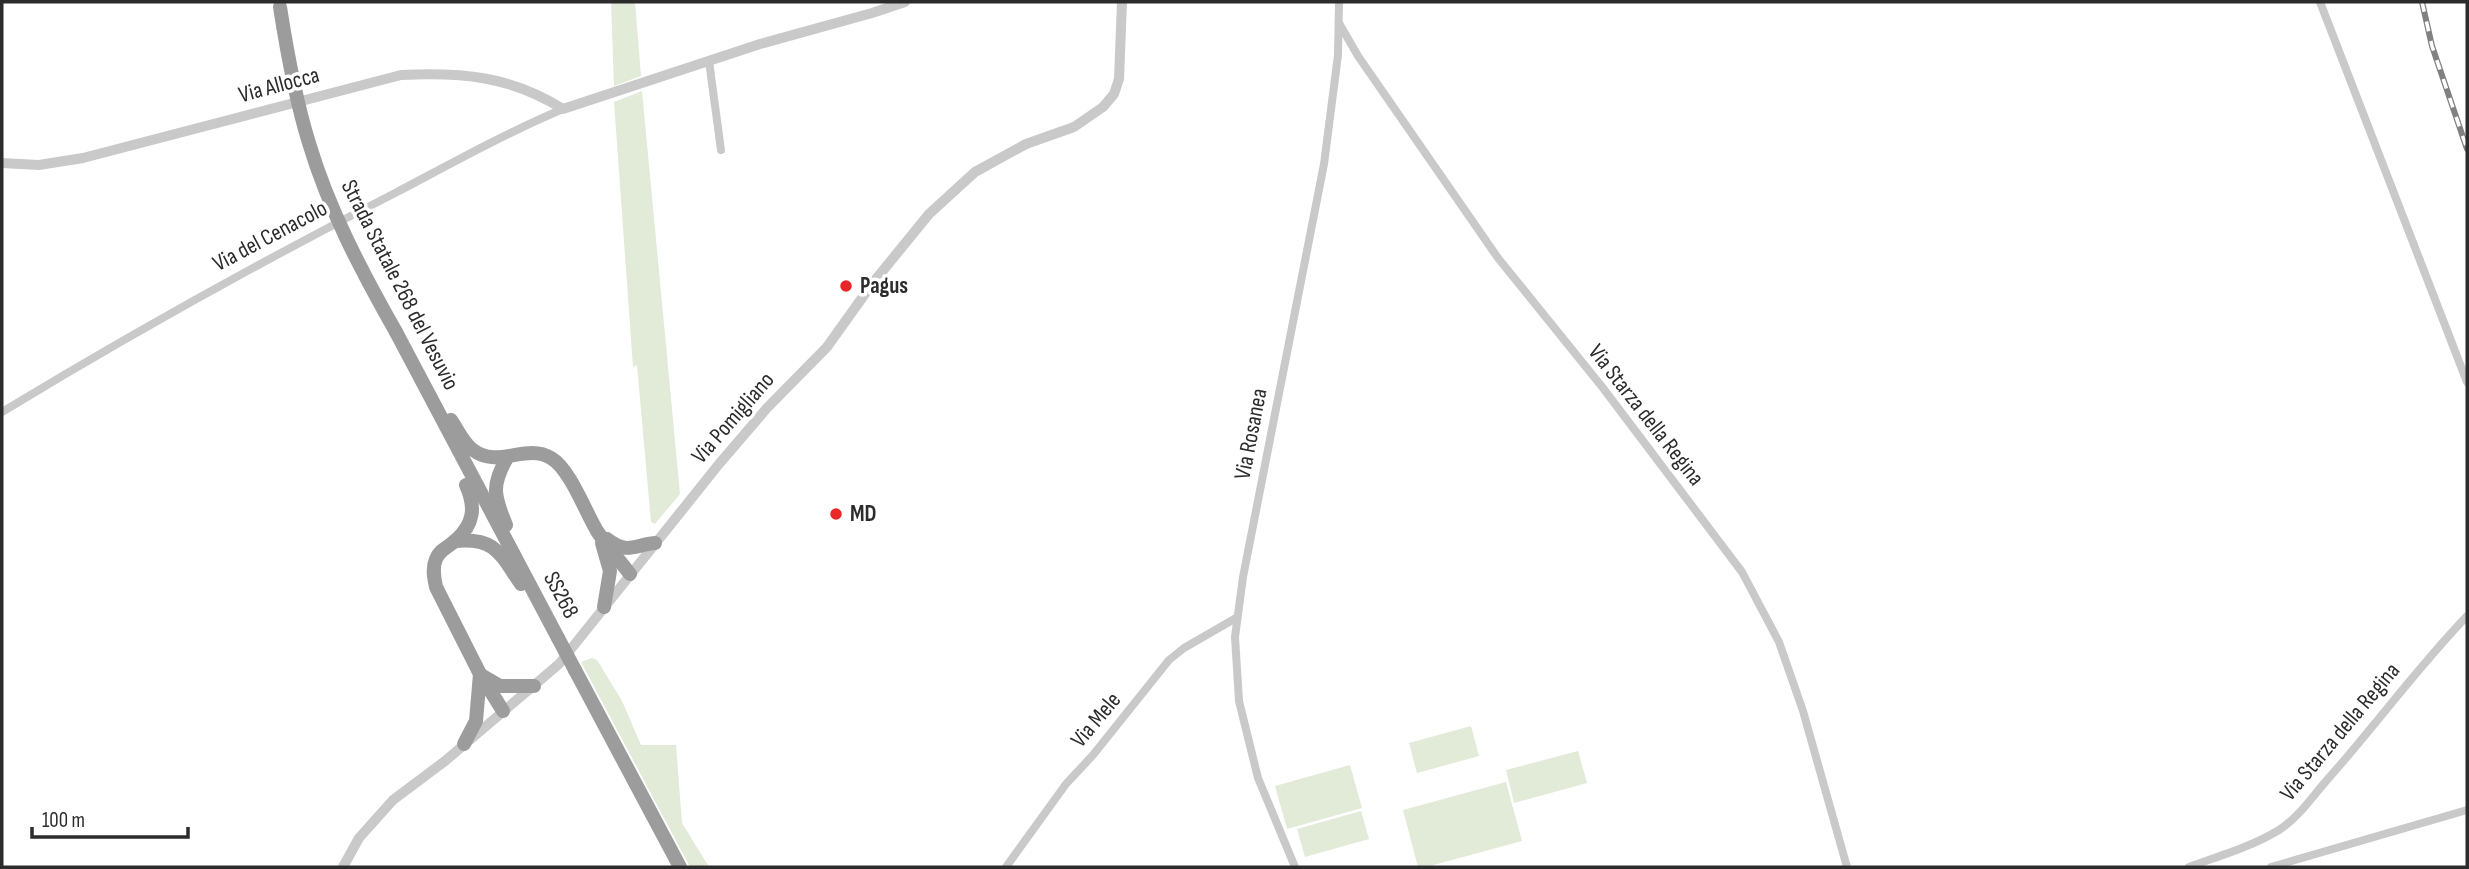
<svg xmlns="http://www.w3.org/2000/svg" width="2469" height="869" font-family="'Sofia Sans Condensed',sans-serif">
  <rect width="100%" height="100%" fill="#fff"/>
  <g fill="#e1ebd8">
    <polygon points="611,2 635,2 641,76 614,86"/>
    <polygon points="642,91 680,494 655,524 651,522 637,365 633,367 614,102"/>
    <polygon points="592,658 597,660 622,701 641,745 676,745 682,823 709,867 690,867 581,662"/>
    <polygon points="1471,726 1479,756 1417,773 1409,743"/>
    <polygon points="1578,751 1587,783 1514,803 1506,770"/>
    <polygon points="1350,765 1362,808 1287,829 1275,786"/>
    <polygon points="1506,782 1522,841 1426,867 1418,867 1403,810"/>
    <polygon points="1361,811 1369,839 1305,857 1297,829"/>
  </g>
  <g fill="none" stroke-linecap="round" stroke-linejoin="round">
    <g stroke="#c9c9c9" stroke-width="8">
      <polyline points="2320,2 2467,382"/>
      <polyline points="1339,23 1358,56 1498,258 1603,388 1742,572 1779,642 1803,711 1847,867"/>
      <polyline points="709,61 721,150"/>
      <path d="M2 412C131 334 262 261 397 192 452 163 506 133 563 109"/>
      <polyline points="1006,867 1066,784 1093,755 1169,660 1184,648 1236,618"/>
      <polyline points="1295,867 1258,778 1239,701 1235,637 1243,577 1324,164 1338,55 1339,2"/>
      <path d="M2189 867C2219 856 2251 847 2279 830 2298 818 2312 797 2327 780 2375 726 2417 668 2467 616"/>
      <polyline points="2271,867 2467,810"/>
    </g>
    <g stroke="#c9c9c9" stroke-width="10">
      <path d="M2 163 39 165 83 158 401 75C462 72 510 76 563 109L760 44 872 13 905 2"/>
      <polyline points="343,867 359,838 393,800 445,761 559,664 719,464 767,408 827,347 872,284 929,214 975,172 1026,144 1074,127 1103,107 1114,94 1119,79 1122,2"/>
    </g>
    <g stroke="#9c9c9c" stroke-width="14">
      <polyline points="396,332 558,638"/>
      <path d="M451 420C458 430 463 443 473 450 498 469 526 443 551 458 570 469 585 511 597 531 607 546 619 560 630 574"/>
      <path d="M466 485C476 507 474 524 456 540 449 547 440 549 436 559 432 568 434 578 436 587L480 674 503 711"/>
      <path d="M506 525C494 496 491 485 507 458"/>
      <path d="M607 539C628 555 633 545 655 543"/>
      <path d="M455 541C496 537 500 554 521 584"/>
      <polyline points="602,543 610,571 604,607"/>
      <polyline points="575,670 680,867"/>
      <polyline points="481,675 500,686 534,686"/>
      <polyline points="464,744 476,721 480,674"/>
    </g>
    <g stroke="#818181" stroke-width="6">
      <polyline id="rail" points="2422,2 2432,46 2467,149"/>
    </g>
    <use href="#rail" stroke="#fff" stroke-width="3.5" stroke-dasharray="10" stroke-linecap="butt"/>
    <g stroke="#9c9c9c" stroke-width="14">
      <path d="M280 7C287 52 295 98 309 143 329 210 362 272 396 332"/>
      <polyline points="558,638 575,670"/>
    </g>
  </g>
  <g fill="#eb2629" stroke="#fff" stroke-width="2.5">
    <circle cx="846" cy="286" r="7"/>
    <circle cx="836" cy="514" r="7"/>
  </g>
  <g text-anchor="middle" dominant-baseline="central" stroke-width="7" stroke-linejoin="round" paint-order="stroke">
    <g font-size="23" fill="#2c2c2c" stroke="#fff">
      <text transform="translate(279 85) rotate(-15)">Via Allocca</text>
      <text transform="translate(270 236) rotate(-28)">Via del Cenacolo</text>
      <text transform="translate(400 285) rotate(63)">Strada Statale 268 del Vesuvio</text>
      <text transform="translate(1646 415) rotate(52)">Via Starza della Regina</text>
      <text transform="translate(733 418) rotate(-49)">Via Pomigliano</text>
      <text transform="translate(1251 434) rotate(-79)">Via Rosanea</text>
      <text transform="translate(561 595) rotate(62)">SS268</text>
      <text transform="translate(1096 720) rotate(-50)">Via Mele</text>
      <text transform="translate(2340 732) rotate(-50)">Via Starza della Regina</text>
    </g>
    <g font-size="23" font-weight="bold" fill="#2c2c2c" stroke="#fff" text-anchor="start">
      <text x="860" y="286">Pagus</text>
      <text x="850" y="514">MD</text>
    </g>
  </g>
  <rect width="2469" height="869" fill="none" stroke="#2c2c2c" stroke-width="7"/>
  <path d="M32 827v10h156v-10" fill="none" stroke="#2c2c2c" stroke-width="3.5"/>
  <text x="42" y="827" font-size="21" fill="#2c2c2c" stroke="#ffffff" stroke-width="5" paint-order="stroke">100 m</text>
</svg>
